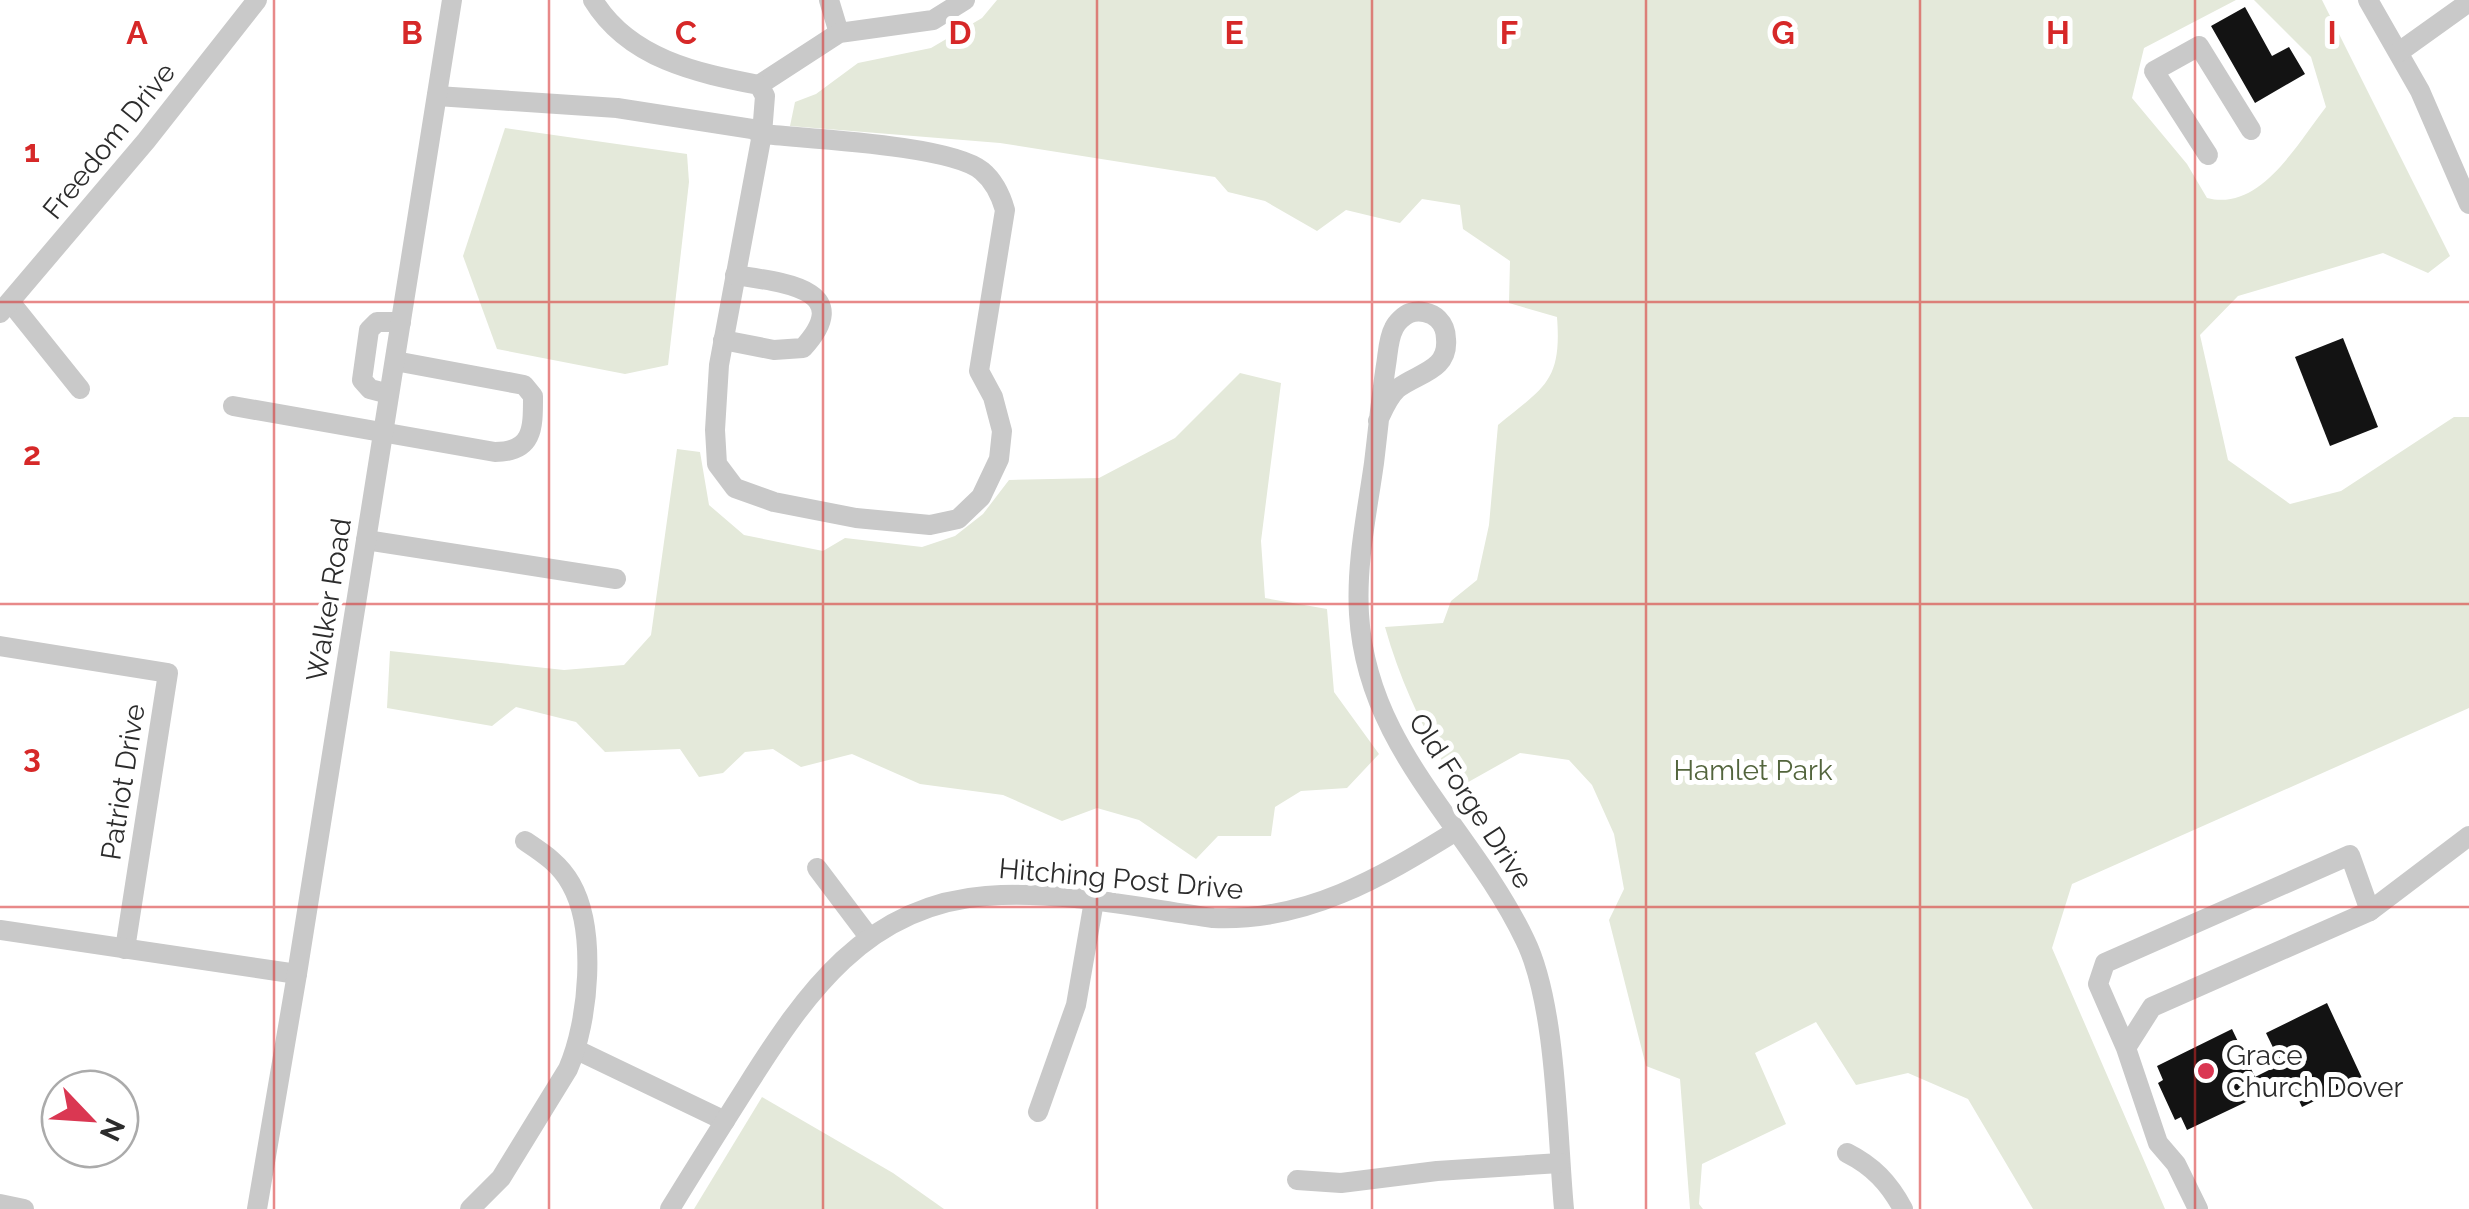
<svg xmlns="http://www.w3.org/2000/svg" width="2469" height="1209" font-family="Raleway,sans-serif">
  <rect width="100%" height="100%" fill="#fff"/>
  <g fill="#e4e9da">
    <path d="M997 0H2236L2144 48 2132 98 2187 164 2207 198C2260 212 2297 144 2326 107L2311 57 2254 0H2322L2450 256 2428 273 2383 253 2238 296 2200 335 2228 460 2290 504 2341 491 2454 417H2469V708L2072 884 2052 948 2165 1209H2033L1968 1099 1908 1073 1856 1085 1816 1022 1755 1053 1786 1124 1702 1164 1699 1204 1703 1209H1690L1680 1079 1646 1066 1609 920 1624 889 1614 834 1592 785 1569 760 1520 753 1463 785 1459 780 1455 783C1425 733 1401 684 1385 627L1443 623 1451 601 1477 580 1489 525 1498 425C1544 387 1562 382 1557 317L1509 303 1510 261 1463 229 1460 205 1422 199 1400 223 1346 210 1317 231 1265 201 1228 192 1215 177 1000 143 790 126 795 102 816 94 858 63 931 48 982 18Z"/>
    <polygon points="505,128 687,154 689,182 668,365 625,374 497,349 463,256"/>
    <polygon points="1240,373 1281,383 1261,541 1265,598 1327,609 1334,692 1379,754 1347,788 1301,791 1275,807 1271,836 1218,836 1196,859 1139,820 1097,808 1062,821 1003,795 920,784 852,754 801,767 773,749 745,752 723,773 699,777 680,749 605,752 576,722 516,707 492,726 387,708 390,651 564,670 624,665 651,635 677,449 700,452 709,505 744,535 823,551 845,538 922,547 955,536 983,514 1009,480 1099,478 1175,438"/>
    <polygon points="762,1097 893,1173 944,1209 694,1209"/>
  </g>
  <g fill="#131313">
    <polygon points="2245,7 2272,56 2289,47 2305,74 2255,103 2211,26"/>
    <polygon points="2343,338 2378,427 2330,446 2295,357"/>
    <polygon points="2327,1003 2362,1078 2302,1107 2290,1081 2187,1130 2181,1117 2175,1120 2158,1083 2163,1080 2157,1066 2232,1029 2255,1077 2281,1064 2266,1033"/>
  </g>
  <g fill="none" stroke-linecap="round" stroke-linejoin="round">
    <g stroke="#c9c9c9" stroke-width="20">
      <polyline points="829,0 839,33"/>
      <polyline points="2368,0 2420,91 2469,204"/>
      <polyline points="2399,52 2469,2"/>
      <polyline points="759,85 839,33 933,20 965,0"/>
      <path d="M437 96 617 108 752 129 762 134C809 139 951 145 982 171 994 181 1001 196 1005 210L979 371 993 397 1002 431 999 459 981 497 958 519 930 525 856 518 774 502 735 488 717 464 715 430 719 365 762 134 765 96 759 85C697 73 629 59 593 0"/>
      <polyline points="2208,155 2154,71 2199,46 2251,130"/>
      <polyline points="11,303 80,389"/>
      <polyline points="0,313 146,141 257,0"/>
      <path d="M723 340 774 350 803 348C858 288 779 282 735 275"/>
      <polyline points="389,394 370,389 362,380 369,330 377,322 401,322"/>
      <path d="M233 406 495 452C534 452 533 427 533 396L524 385 395 361"/>
      <path d="M1378 421C1383 410 1388 397 1397 389 1417 373 1449 371 1446 339 1446 332 1443 324 1438 319 1431 312 1419 310 1410 313 1404 315 1396 323 1394 328 1388 339 1388 354 1386 365 1381 398 1378 430 1374 463 1367 513 1356 563 1359 614 1367 750 1470 825 1525 940 1557 1005 1557 1135 1564 1209"/>
      <polyline points="366,540 616,579"/>
      <polyline points="0,646 168,673 125,949"/>
      <polyline points="817,868 869,937"/>
      <polyline points="2370,911 2469,836"/>
      <polyline points="0,930 297,974"/>
      <polyline points="2126,1048 2152,1007 2370,911 2350,855 2105,963 2098,984 2126,1048 2158,1143 2176,1164 2198,1209"/>
      <polyline points="577,1050 725,1121"/>
      <polyline points="1038,1112 1076,1005 1094,901"/>
      <path d="M1847 1153C1873 1166 1889 1183 1903 1209"/>
      <polyline points="1297,1180 1341,1183 1437,1171 1560,1163"/>
      <polyline points="0,1204 24,1209"/>
      <polyline points="257,1209 297,974 452,0"/>
      <path d="M470 1209 501 1178 568 1069C589 1021 597 930 571 884 560 864 543 853 525 841"/>
      <path d="M670 1209C695 1168 721 1127 747 1086 805 994 866 905 986 896 1061 890 1139 908 1213 918 1306 922 1380 878 1456 831"/>
    </g>
  </g>
  <path fill="none" stroke="#d62828" stroke-width="2.5" stroke-opacity="0.55" d="M274 0V1209M549 0V1209M823 0V1209M1097 0V1209M1372 0V1209M1646 0V1209M1920 0V1209M2195 0V1209M0 302H2469M0 604H2469M0 907H2469"/>
  <circle fill="#da3752" stroke="#fff" stroke-width="4" cx="2206" cy="1071" r="10"/>
  <g text-anchor="middle" dominant-baseline="central" stroke-width="10" stroke-linejoin="round" paint-order="stroke">
    <g font-size="28" fill="#2c2c2c" stroke="#fff">
      <text transform="translate(109 141) rotate(-51)">Freedom Drive</text>
      <text transform="translate(329 600) rotate(-81)">Walker Road</text>
      <text transform="translate(123 782) rotate(-81)">Patriot Drive</text>
      <text transform="translate(1471 801) rotate(57)">Old Forge Drive</text>
      <text transform="translate(1121 879) rotate(5)">Hitching Post Drive</text>
    </g>
    <g font-size="28" fill="#53653d" stroke="#fff">
      <text x="1753" y="770">Hamlet Park</text>
    </g>
    <g font-size="28" fill="#2c2c2c" stroke="#fff" text-anchor="start">
      <text x="2226" y="1055">Grace<tspan x="2226" dy="32">Church Dover</tspan></text>
    </g>
  </g>
  <g font-size="32" text-anchor="middle" font-weight="bold" fill="#d62828" stroke="#fff" stroke-width="10" stroke-linejoin="round" paint-order="stroke">
    <text x="137" y="44">A</text>
    <text x="412" y="44">B</text>
    <text x="686" y="44">C</text>
    <text x="960" y="44">D</text>
    <text x="1234" y="44">E</text>
    <text x="1509" y="44">F</text>
    <text x="1783" y="44">G</text>
    <text x="2058" y="44">H</text>
    <text x="2332" y="44">I</text>
    <text x="32" y="162">1</text>
    <text x="32" y="465">2</text>
    <text x="32" y="767">3</text>
  </g>
  <g transform="translate(90 1119) rotate(115)"><circle r="48" fill="#ffffff" stroke="#ababab" stroke-width="2.5"/>
  <path d="M0-8L18 38L0 25L-18 38Z" fill="#da3752"/>
  <text y="-15" font-size="28" font-weight="bold" text-anchor="middle" fill="#2c2c2c">N</text>
  </g>
</svg>
